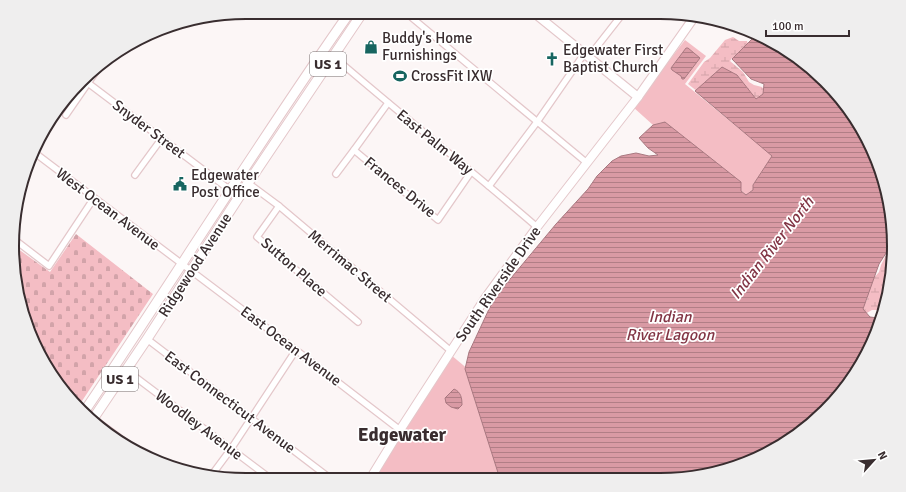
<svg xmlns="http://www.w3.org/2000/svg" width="906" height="492" font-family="Signika,sans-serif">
  <defs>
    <pattern id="wetland-marsh" width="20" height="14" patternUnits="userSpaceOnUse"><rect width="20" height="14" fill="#f4bdc4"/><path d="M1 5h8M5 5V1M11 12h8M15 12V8" fill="none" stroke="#d2a3a9"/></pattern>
    <pattern id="cemetery-stones" width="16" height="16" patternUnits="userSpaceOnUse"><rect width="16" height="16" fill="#f4bdc4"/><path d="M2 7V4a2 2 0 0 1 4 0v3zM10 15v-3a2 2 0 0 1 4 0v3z" fill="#d2a3a9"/></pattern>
    <pattern id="water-rules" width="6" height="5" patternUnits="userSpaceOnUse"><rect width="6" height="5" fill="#d99aa4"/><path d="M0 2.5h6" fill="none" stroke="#b17e86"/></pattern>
  </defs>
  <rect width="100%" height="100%" fill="#fcf6f6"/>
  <g fill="url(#wetland-marsh)">
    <polygon points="733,37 739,41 747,41 748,44 736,59 732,58 730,61 743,72 749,82 754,85 762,87 765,92 760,101 698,92 688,84 704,62 710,58 725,40"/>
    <polygon points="890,247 892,276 880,310 872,310 865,314 862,306 867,300 868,291 872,282 873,279 879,272 881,265"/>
  </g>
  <polygon fill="url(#cemetery-stones)" points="76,234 153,294 78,407 70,400 30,336 13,262 14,246 50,272"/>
  <g fill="#f4bdc4">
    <polygon points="685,40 706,56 685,84 773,156 753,185 753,190 746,195 665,122 653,125 633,107"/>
    <polygon points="451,355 469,370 504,479 373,479"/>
  </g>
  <g fill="url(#water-rules)" stroke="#a97981">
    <polygon points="753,38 785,51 846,103 886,185 890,247 879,264 863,309 870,317 878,318 863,363 836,400 790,440 735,468 690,478 500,479 465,369 469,352 490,307 506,284 556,224 588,189 597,176 612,161 621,156 636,153 649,156 658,155 648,148 639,138 653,125 665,122 741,182 741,191 746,195 753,190 753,185 772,156 695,91 722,67 737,75 756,99 763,94 764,84 751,79 732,59"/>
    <polygon points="686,48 688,48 700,58 684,79 682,79 681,76 672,70 671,68"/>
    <path d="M454 389C461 392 462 398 462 405L458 409 451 407 446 403 445 398Z"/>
  </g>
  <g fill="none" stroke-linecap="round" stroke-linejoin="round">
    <g stroke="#e4c7ca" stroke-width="8">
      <g id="street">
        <polyline points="405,12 587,163"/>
        <path d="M333 56C400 114 470 169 537 227"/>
        <polyline points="88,83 230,190"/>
        <polyline points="66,115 104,60"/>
        <polyline points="354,150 438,220 471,172"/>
        <polyline points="35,153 296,350 400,430"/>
        <polyline points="336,174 354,150 388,103"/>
        <polyline points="135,175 162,138"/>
        <polyline points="248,183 279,206 451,351"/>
        <polyline points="489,186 537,122 584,54 595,49 624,12"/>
        <polyline points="279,206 257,237 358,322"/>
        <polyline points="15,240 49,266 94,198"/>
        <polyline points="147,339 331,479"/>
        <polyline points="126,370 271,479"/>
        <polyline points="94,419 143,455"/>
        <polyline points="211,476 231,449 296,350"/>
      </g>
    </g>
    <g stroke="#e4c7ca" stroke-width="10">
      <g id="secondary">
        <polyline points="533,12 638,97"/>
        <polyline points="370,479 400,430 486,297 537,227 638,97 695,16"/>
      </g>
    </g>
    <g stroke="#e4c7ca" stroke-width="11">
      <g id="primary">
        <path d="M84 412C174 279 258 143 350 12"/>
        <polyline points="93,419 147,339 248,183 363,12"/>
      </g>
    </g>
    <use href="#street" stroke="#fff" stroke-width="5.5"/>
    <use href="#secondary" stroke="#fff" stroke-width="8"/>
    <use href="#primary" stroke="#fff" stroke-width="9"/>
  </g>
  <defs>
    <g id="shop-bare" transform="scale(1.08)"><path d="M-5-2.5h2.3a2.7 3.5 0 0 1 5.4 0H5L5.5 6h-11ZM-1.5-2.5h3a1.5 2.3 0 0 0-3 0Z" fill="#176560" stroke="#fff" stroke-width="2.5" paint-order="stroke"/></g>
    <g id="church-bare" transform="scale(1.08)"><path d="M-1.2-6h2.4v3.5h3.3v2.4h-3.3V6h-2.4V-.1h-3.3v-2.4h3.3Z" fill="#176560" stroke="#fff" stroke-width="2.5" paint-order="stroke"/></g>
    <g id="stadium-bare" transform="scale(1.08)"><path d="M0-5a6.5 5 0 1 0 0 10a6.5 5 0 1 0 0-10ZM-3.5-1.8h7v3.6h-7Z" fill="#176560" stroke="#fff" stroke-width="2.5" paint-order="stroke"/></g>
    <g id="civic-bare" transform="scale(1.08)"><path d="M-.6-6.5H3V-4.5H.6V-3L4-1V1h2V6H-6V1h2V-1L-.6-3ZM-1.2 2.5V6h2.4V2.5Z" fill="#176560" stroke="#fff" stroke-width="2.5" paint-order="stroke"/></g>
  </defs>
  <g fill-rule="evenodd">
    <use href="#shop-bare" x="371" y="47"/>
    <use href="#church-bare" x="552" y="59"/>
    <use href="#stadium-bare" x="400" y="76"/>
    <use href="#civic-bare" x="180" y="184"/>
  </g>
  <g text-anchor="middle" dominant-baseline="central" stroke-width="3.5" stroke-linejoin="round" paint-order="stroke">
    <g fill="#fff" stroke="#746c6d" stroke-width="1">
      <rect x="310" y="52" width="36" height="24" rx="3"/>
      <rect x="102" y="367" width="36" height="24" rx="3"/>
    </g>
    <g font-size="14" font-weight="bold" fill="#392d2f">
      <text x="328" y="64">US 1</text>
      <text x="120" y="379">US 1</text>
    </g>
    <g font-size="15" fill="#392d2f" stroke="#fff" text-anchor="start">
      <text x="382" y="38">Buddy's Home<tspan x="382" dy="17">Furnishings</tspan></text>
      <text x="563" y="50">Edgewater First<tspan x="563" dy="17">Baptist Church</tspan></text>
      <text x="411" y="76">CrossFit IXW</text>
      <text x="191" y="175">Edgewater<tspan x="191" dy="17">Post Office</tspan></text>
    </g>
    <g font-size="15" fill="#392d2f" stroke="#fff">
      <text transform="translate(149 129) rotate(37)">Snyder Street</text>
      <text transform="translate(435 142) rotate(39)">East Palm Way</text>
      <text transform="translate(400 187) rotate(39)">Frances Drive</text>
      <text transform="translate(108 209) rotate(37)">West Ocean Avenue</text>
      <text transform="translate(195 265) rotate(-57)">Ridgewood Avenue</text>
      <text transform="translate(350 266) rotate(40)">Merrimac Street</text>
      <text transform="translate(294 267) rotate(41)">Sutton Place</text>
      <text transform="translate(498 284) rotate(-55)">South Riverside Drive</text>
      <text transform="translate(291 346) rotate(37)">East Ocean Avenue</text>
      <text transform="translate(230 402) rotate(37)">East Connecticut Avenue</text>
      <text transform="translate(199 425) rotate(37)">Woodley Avenue</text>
    </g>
    <g font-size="16" font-style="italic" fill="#823545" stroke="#fff">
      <text transform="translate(772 248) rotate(-52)">Indian River North</text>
      <text x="670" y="317">Indian<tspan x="670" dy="18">River Lagoon</tspan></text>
    </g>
    <g font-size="19" font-weight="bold" fill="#392d2f" stroke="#fff">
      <text x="402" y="435">Edgewater</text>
    </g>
  </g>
  <path d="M0 0H906V492H0ZM246 19H660A227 227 0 0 1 887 246V246A227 227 0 0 1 660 473H246A227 227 0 0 1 19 246V246A227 227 0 0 1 246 19Z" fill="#efeeee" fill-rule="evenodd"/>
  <path fill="none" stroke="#392d2f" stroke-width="2" d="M246 19H660A227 227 0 0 1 887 246V246A227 227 0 0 1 660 473H246A227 227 0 0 1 19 246V246A227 227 0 0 1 246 19Z"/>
  <g transform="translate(874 460) rotate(63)" stroke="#ffffff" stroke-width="3" paint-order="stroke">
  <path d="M0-3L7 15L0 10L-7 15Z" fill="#392d2f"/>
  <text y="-6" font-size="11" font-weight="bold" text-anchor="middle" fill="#392d2f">N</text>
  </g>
  <path d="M766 30v6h83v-6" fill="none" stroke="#392d2f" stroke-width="2"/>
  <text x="772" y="30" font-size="12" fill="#392d2f" stroke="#ffffff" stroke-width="3" paint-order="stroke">100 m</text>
</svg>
